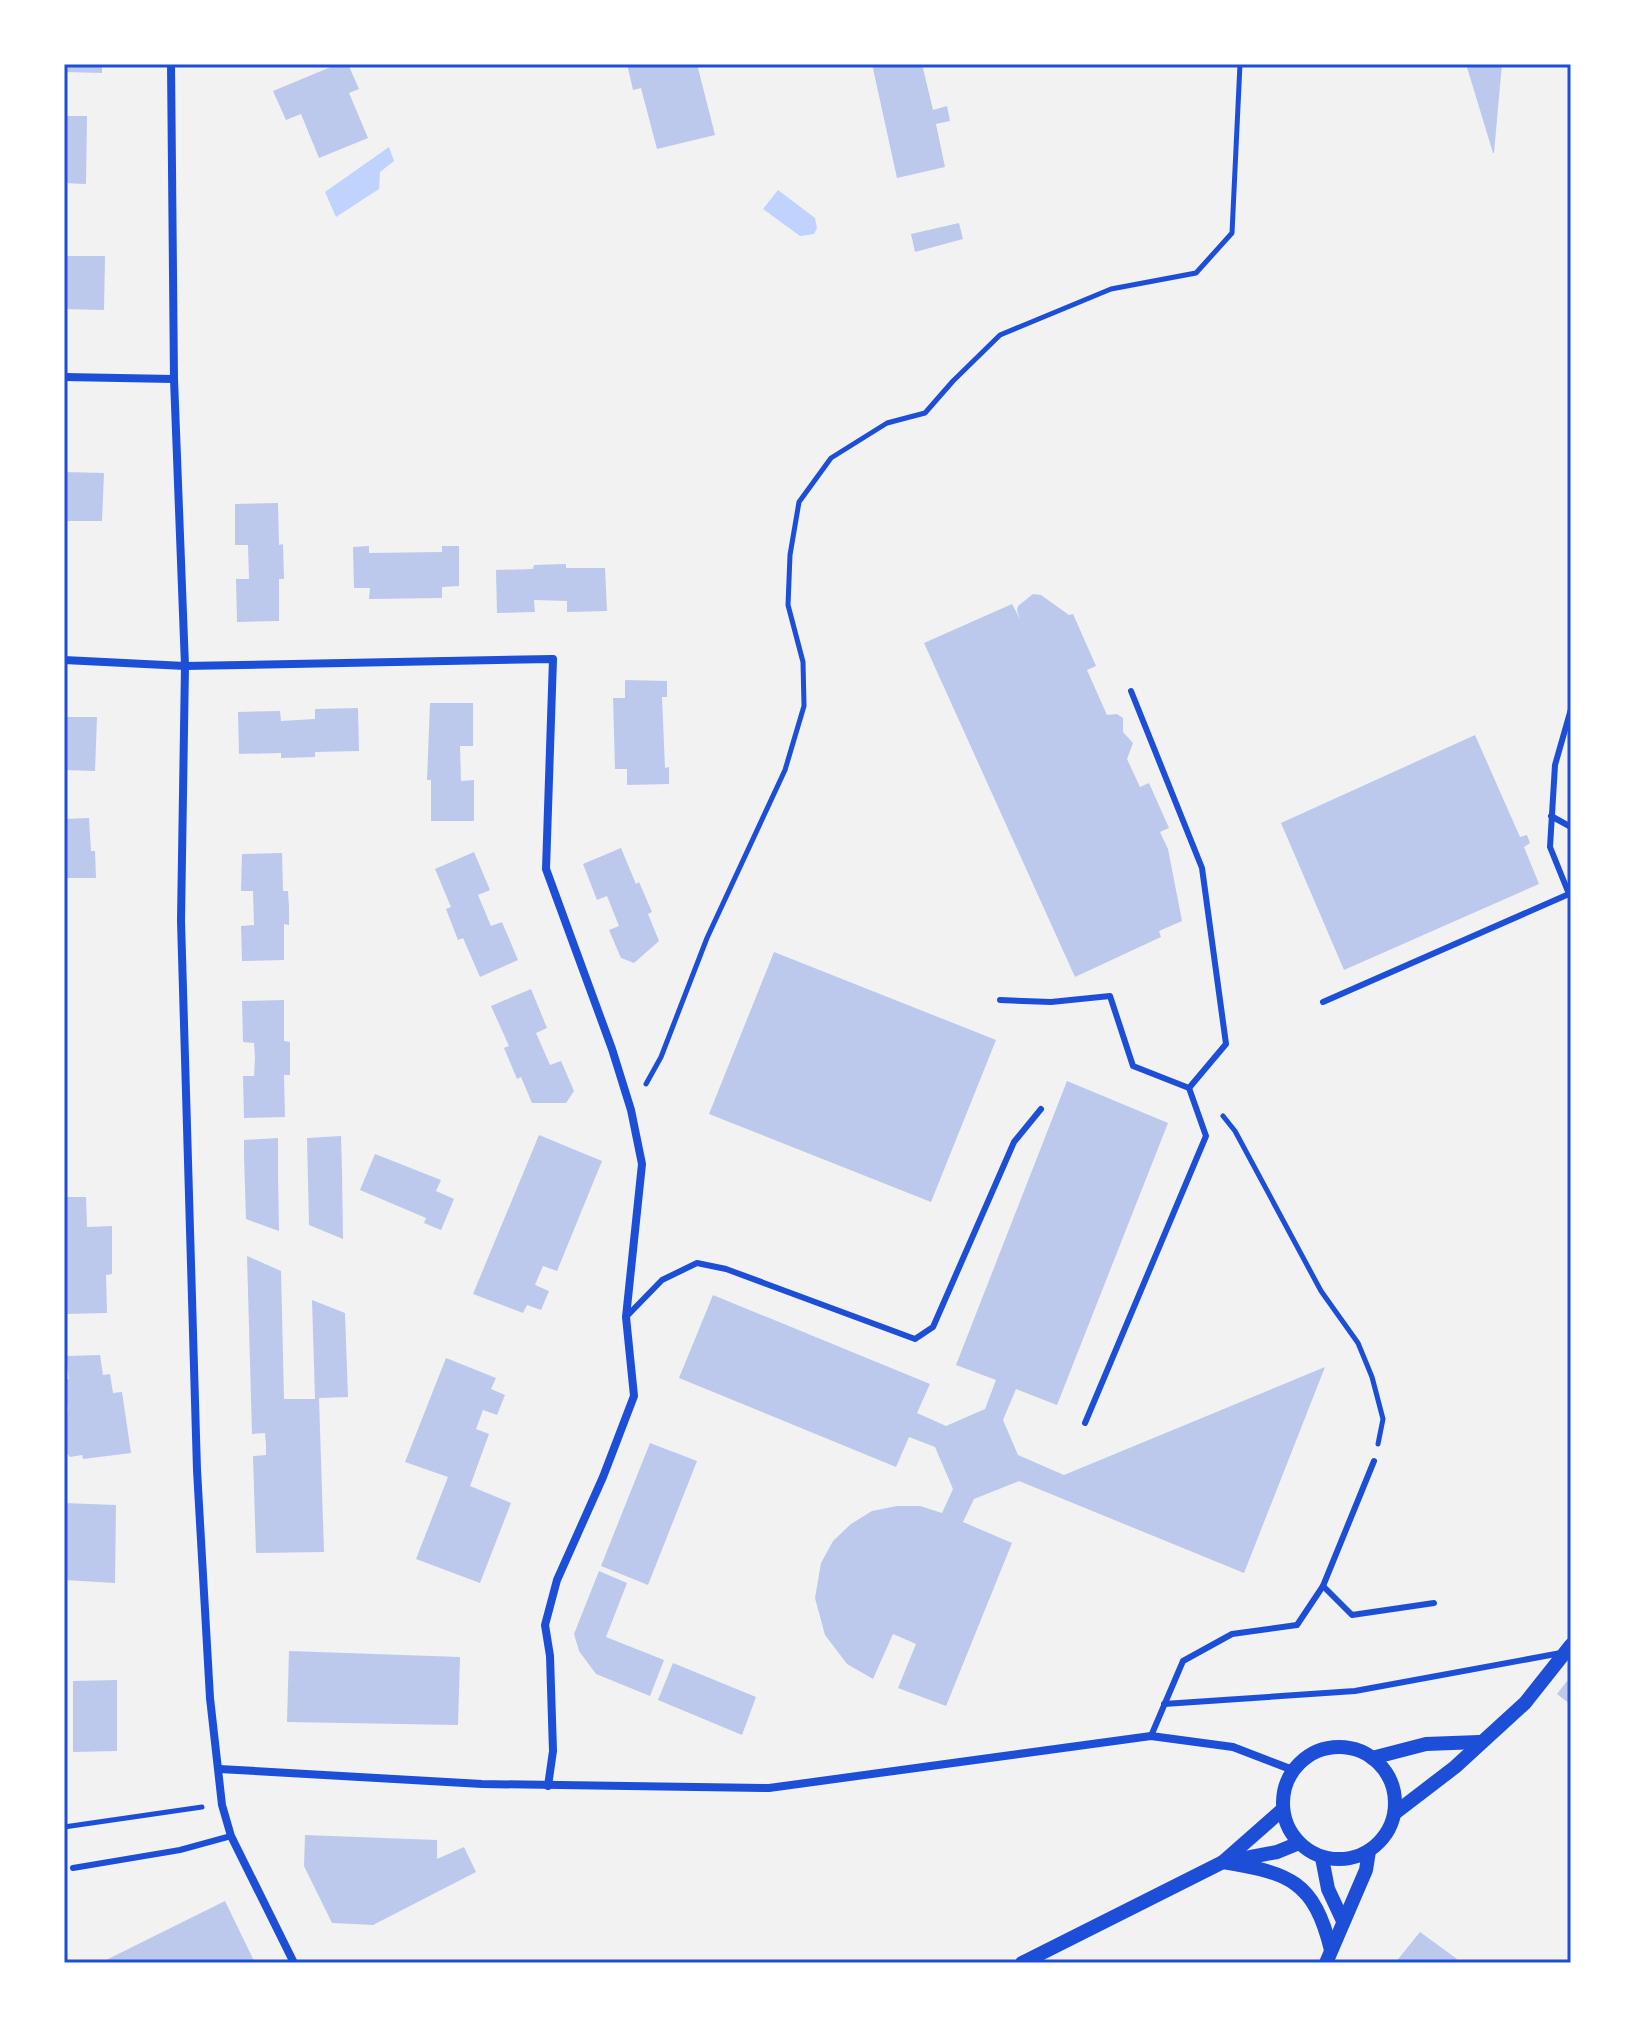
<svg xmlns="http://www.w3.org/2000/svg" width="1635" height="2027" font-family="Helvetica,sans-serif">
  <rect width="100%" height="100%" fill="#f2f2f2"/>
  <g fill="#bfd3fe">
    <polygon points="389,147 394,161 380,172 379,189 336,217 325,192"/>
    <polygon points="778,190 815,218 817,228 814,234 800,236 763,209"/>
  </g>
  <g fill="#bdc9ec">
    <polygon points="64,64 102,64 102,73 64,72"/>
    <polygon points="338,64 348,64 359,89 349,93 368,138 319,158 301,114 286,120 273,91"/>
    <polygon points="627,64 697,64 715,135 657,149 641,88 633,90"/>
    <polygon points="872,64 922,64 933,110 947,106 950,121 936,124 945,167 897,178"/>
    <polygon points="1466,64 1502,64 1494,153 1493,153"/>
    <polygon points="64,116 87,116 86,184 64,183"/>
    <polygon points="959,223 963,239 915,252 911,234"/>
    <polygon points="64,256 105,256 104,310 64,309"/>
    <polygon points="64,472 104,473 102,521 64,521"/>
    <polygon points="278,503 279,545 283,544 284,579 279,579 279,621 237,622 236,579 249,579 248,545 235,545 235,504"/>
    <polygon points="369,546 369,553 442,552 442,546 459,546 459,586 442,587 442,598 369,599 370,588 354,588 353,547"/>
    <polygon points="566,564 566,568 605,568 607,611 567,612 567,601 534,600 535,612 497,613 496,570 533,569 534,565"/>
    <polygon points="1033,594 1041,595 1069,615 1073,614 1096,666 1087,670 1107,715 1117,714 1123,718 1123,732 1133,743 1127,759 1140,787 1149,783 1169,828 1160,832 1168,849 1182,921 1159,931 1161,937 1075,977 924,643 1012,604 1020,619 1017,610 1018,606"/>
    <polygon points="625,680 667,681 667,697 662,697 665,768 669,767 669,784 627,785 627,769 615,769 613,698 625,698"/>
    <polygon points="430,703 473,703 473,746 460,746 461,781 474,780 474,821 431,821 431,780 427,780"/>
    <polygon points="358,708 359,751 315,752 315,757 281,758 281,753 239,754 238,712 280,711 281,721 315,719 315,709"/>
    <polygon points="64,717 97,717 95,771 64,770"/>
    <polygon points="1475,735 1520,837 1527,835 1530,843 1524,847 1539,884 1344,970 1281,823"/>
    <polygon points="89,818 91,851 95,851 96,878 64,878 64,819"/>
    <polygon points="621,848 636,884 639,882 652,912 648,914 659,941 634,963 621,958 609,930 619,926 607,896 597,900 583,864"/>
    <polygon points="474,852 490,890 478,895 491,926 502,922 518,960 480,977 463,938 458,940 446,909 451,907 435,869"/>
    <polygon points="282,853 283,891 288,891 289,907 289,925 284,924 284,960 242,961 241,926 254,925 253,891 241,891 242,854"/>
    <polygon points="774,952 996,1040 931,1202 709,1114"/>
    <polygon points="531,989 547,1028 536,1033 550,1065 561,1061 574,1091 566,1103 532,1103 521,1077 517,1079 504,1048 509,1046 491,1006"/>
    <polygon points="284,1000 284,1041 290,1042 290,1075 284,1075 285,1117 244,1118 243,1076 254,1076 255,1058 254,1043 243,1042 242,1001"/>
    <polygon points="1067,1081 1168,1123 1057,1405 1016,1389 1003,1420 1018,1455 1064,1475 1325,1367 1244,1573 1019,1481 974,1499 963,1522 1012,1543 946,1706 898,1688 916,1644 893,1634 873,1679 847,1664 825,1635 815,1598 821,1563 833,1541 851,1524 872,1511 897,1506 920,1506 942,1513 953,1489 935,1447 909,1437 896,1467 679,1378 713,1295 930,1384 917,1413 946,1426 985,1409 996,1380 956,1365"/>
    <polygon points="539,1135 602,1161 557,1271 543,1266 535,1285 549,1291 541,1310 527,1305 523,1313 473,1294"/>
    <polygon points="341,1136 342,1171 343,1239 309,1225 307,1138"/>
    <polygon points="278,1138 278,1172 279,1231 246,1219 244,1156 244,1140"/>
    <polygon points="375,1154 441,1180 436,1191 454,1199 441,1230 424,1223 426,1218 360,1190"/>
    <polygon points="64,1197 86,1197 87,1227 112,1226 112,1274 106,1275 107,1313 64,1314"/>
    <polygon points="247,1256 281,1271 284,1399 315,1399 312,1300 345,1313 348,1397 319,1398 324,1552 256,1553 253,1456 266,1455 266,1445 265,1433 252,1434"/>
    <polygon points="100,1355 103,1375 110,1374 113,1393 122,1392 131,1453 83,1459 82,1455 70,1457 64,1449 64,1419 68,1411 66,1398 64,1399 64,1380 69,1379 66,1356"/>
    <polygon points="446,1358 496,1378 491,1389 505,1395 497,1415 483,1410 476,1429 489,1434 470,1486 511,1503 480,1583 416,1559 448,1477 405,1462"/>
    <polygon points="650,1443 697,1461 648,1585 601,1566"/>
    <polygon points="64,1503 116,1505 115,1583 64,1580"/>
    <polygon points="599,1571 627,1583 606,1637 664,1660 650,1696 596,1674 579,1651 574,1634"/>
    <polygon points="289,1651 460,1657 458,1725 287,1722"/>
    <polygon points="673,1663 756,1697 742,1735 658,1700"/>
    <polygon points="117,1680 117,1751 73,1752 73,1681"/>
    <polygon points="1567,1681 1571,1684 1571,1705 1557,1694"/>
    <polygon points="305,1835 437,1840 437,1859 464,1847 476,1872 373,1925 332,1923 304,1866"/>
    <polygon points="225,1901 255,1963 100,1963"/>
    <polygon points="1420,1932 1457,1959 1454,1963 1395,1963"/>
  </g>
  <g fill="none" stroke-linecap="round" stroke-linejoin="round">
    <g stroke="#1d4ed8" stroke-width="5">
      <polyline points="646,1084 661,1057 707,938 785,770 804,706 803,662 788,605 790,555 799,502 831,458 887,423 925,413 953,381 1000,335 1111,289 1196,273 1232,233 1240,64"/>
      <polyline points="1223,1116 1235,1131 1321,1291 1358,1343 1372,1377 1383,1419 1378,1444"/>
      <polyline points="64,1827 202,1807"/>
    </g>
    <g stroke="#1d4ed8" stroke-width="6">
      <polyline points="1551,816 1571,827"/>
      <polyline points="1000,1000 1051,1002 1110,996 1133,1066 1189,1088 1226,1044 1202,868 1131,691"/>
      <polyline points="1323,1002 1569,894 1550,847 1555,765 1571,709"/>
      <polyline points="626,1317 662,1280 697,1263 726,1269 915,1339 933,1327 1014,1142 1041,1109"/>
      <polyline points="1085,1423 1206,1136 1189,1088"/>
      <polyline points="1323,1586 1352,1615 1434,1603"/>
      <polyline points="1164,1704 1355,1691 1561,1653"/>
      <polyline points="1151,1736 1183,1661 1232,1634 1297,1625 1323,1586 1374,1461"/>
      <polyline points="73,1868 180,1850 231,1836"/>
    </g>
    <g stroke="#1d4ed8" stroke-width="8">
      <polyline points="171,64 174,379 185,666 181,921 197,1470 210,1698 222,1805 231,1836 294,1963"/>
      <polyline points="64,377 174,379"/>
      <polyline points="64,660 185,666 553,659 546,869 612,1049 631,1110 642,1164 626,1317 634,1396 603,1477 557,1580 545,1625 550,1656 553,1751 548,1786"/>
      <polyline points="219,1769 482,1784 769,1788 1151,1736 1233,1747 1293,1770"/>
    </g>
    <g stroke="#1d4ed8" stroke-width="14">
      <circle cx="1339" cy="1803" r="56"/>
      <polyline points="1372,1758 1426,1744 1479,1742"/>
      <polyline points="1395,1813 1455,1767 1525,1703 1571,1645"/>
      <polyline points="1322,1858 1328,1889 1343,1921"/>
      <polyline points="1235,1860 1277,1852 1299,1843"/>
      <path d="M1223 1862C1290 1873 1314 1881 1331 1950"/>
      <polyline points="1022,1963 1223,1862 1282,1810"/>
      <polyline points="1326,1963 1366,1870 1369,1851"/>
    </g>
  </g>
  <rect width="1635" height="2027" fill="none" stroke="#ffffff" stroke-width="132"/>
  <rect x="66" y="66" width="1503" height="1895" fill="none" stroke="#1d4ed8" stroke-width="3"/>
</svg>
